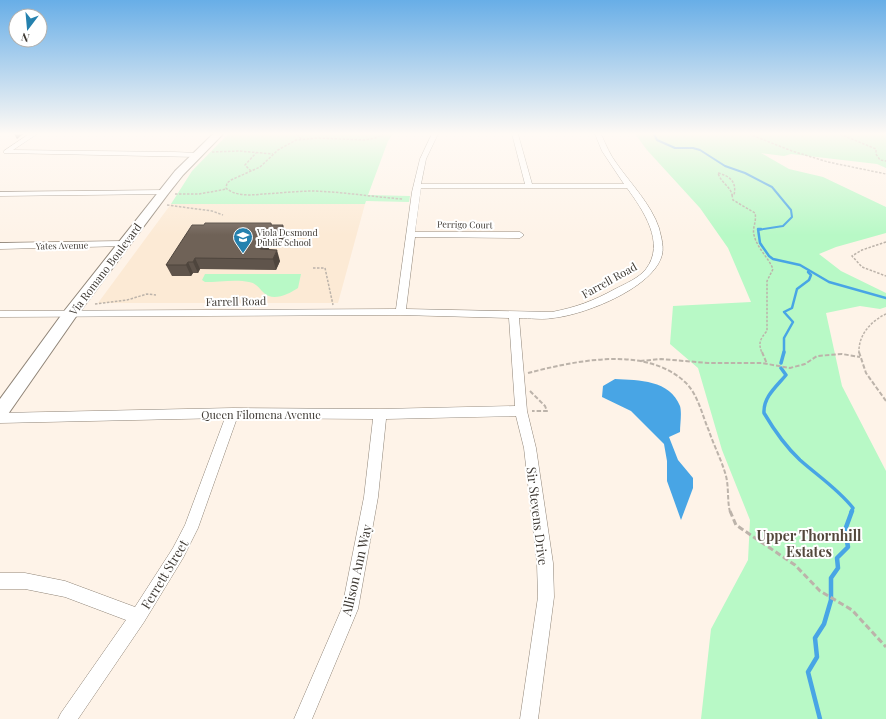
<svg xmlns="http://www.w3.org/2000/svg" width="886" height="719" font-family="'Playfair Display',serif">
  <rect width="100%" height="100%" fill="#fef3e8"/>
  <polygon fill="#fcead5" points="171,204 365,204 338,303 98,303"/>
  <g fill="#b8f9c6">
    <polygon points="228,134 393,134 388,141 368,195 410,196 409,202 366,201 365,204 171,204 192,171"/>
    <polygon points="635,134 886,134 886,168 877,164 791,154 784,156 761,153 789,169 823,177 886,207 886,233 836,247 819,254 841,271 886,293 886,307 880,309 860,306 826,313 842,386 886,471 886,719 701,719 711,629 748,560 750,520 722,450 698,368 670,344 673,306 751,302 728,248 700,208 647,150"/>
    <path d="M205 274H301L298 288C289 294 273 302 264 293 259 288 256 283 249 282 237 279 218 282 205 282L202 280Z"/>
  </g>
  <path fill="#48a5e5" d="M615 379C639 380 670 380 680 406 682 413 680 424 680 432L669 437 678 460 693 478V488L681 520 667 481V461L664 444 631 411 602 397 603 386Z"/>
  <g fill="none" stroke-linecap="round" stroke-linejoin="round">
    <polyline stroke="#48a5e5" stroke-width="2" points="654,134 657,140 675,148 693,148 700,150 725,166 745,173 772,187 791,210 792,217 783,226 758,230"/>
    <g stroke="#48a5e5" stroke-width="2.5">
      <polyline points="761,229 758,229 760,243 769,256 773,259 800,265 829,282 886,298"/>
      <polyline points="784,353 784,338 793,322 784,312 792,308 797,289 809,280 811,275 808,272"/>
    </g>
    <g stroke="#48a5e5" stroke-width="3.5">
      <polyline points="781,363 784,352"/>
      <path d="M781 368 786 375C777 386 763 397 764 413 774 430 785 446 800 460 818 476 838 489 853 508L851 512"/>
    </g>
    <polyline stroke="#48a5e5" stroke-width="4.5" points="820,719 808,672 817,657 815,638 824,624 831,600 831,578 838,568 837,558 848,547 845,530 852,511"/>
    <g stroke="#908578" stroke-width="1">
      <g id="street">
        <polygon points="29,134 37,134 13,150 174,152 198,153 201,155 198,157 4,153 4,151"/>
        <path d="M432 134H438L426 159 421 184H525L512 134H518L532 184H624L602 151 595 134H601C606 145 610 155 617 164 631 184 651 204 659 228 661 237 665 248 661 258 650 289 584 315 553 318 542 320 530 318 519 318L527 411 536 448 553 563 554 597 538 719H520L538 597 537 563 524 448 516 416 386 419 378 497 358 609 312 719H294L342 608 364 497 373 419 237 418 198 528 183 558 144 622 78 719H58L61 713 126 620 65 597 25 589H0V573H25L65 581 135 607 173 548 185 525 225 418 0 423V413L233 408 380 409 515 406 509 318 401 315 0 317V311L396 309 412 192 420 159ZM421 188H627C643 210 666 243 646 269 639 278 625 284 615 289 593 301 577 307 552 312L406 309 415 237 520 238 524 235 520 232H415Z"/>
        <polygon points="164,190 167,190 167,194 0,196 0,192"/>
        <polygon points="124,241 127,242 128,244 127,246 0,249 0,243"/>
      </g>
    </g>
    <g stroke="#908578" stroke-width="2">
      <polygon id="secondary" points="213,134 223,134 183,175 168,194 75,318 6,417 0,419 0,399 65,310 175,171"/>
    </g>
    <g stroke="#bcb3aa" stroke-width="1.5" stroke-dasharray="2.5 1.5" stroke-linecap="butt">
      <polyline points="297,134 301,139"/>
      <path d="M384 134 375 138 365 140 318 138 296 140 278 150 260 167 231 180 227 183 226 188C236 197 252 195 264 194 281 193 298 191 314 191 344 192 373 197 403 199"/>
      <polyline points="749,134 792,151 828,162 886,174"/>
      <polyline points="840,134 876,149 876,154 880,160 886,161"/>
      <polyline points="212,152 239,151 273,154"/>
      <polyline points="251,171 245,165 256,153"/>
      <path d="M718 173C730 176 737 182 734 195H732C731 187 721 183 718 173Z"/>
      <polyline points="175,194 199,194 227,189"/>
      <path d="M732 195 733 200 755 213C757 221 752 228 754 235 757 248 768 257 773 269L767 281V331C760 339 758 343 762 353"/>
      <polyline points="167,205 212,211 223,215"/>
      <polyline points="886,242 862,250 852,256 862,267 886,276"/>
      <polyline points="313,268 325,268 333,305"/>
      <polyline points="95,304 127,300 147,294 156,295"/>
      <path d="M859 353C858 335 871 321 886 314"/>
    </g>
    <g stroke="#bcb3aa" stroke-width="2" stroke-dasharray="4.5 2" stroke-linecap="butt">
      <polyline points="762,352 767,364"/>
      <polyline points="859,352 866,373 886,401"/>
      <polyline points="640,361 661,359 708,363 762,363 790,368 805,364 817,356 842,354 860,357"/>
      <path d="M528 373C575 361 645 345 685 382 698 394 702 415 709 431 714 446 722 461 726 476 729 488 727 500 730 512"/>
      <polyline points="530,391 545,406 547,411 532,411"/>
    </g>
    <polyline stroke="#bcb3aa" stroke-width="3" stroke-dasharray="6 3" stroke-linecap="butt" points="730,511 736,525 795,565 820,591 852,610 886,647"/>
    <use href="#street" fill="#fff" fill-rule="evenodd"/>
    <use href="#secondary" fill="#fff" fill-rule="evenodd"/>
  </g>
  <polygon fill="#5f544b" points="271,223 272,225 283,225 286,236 282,244 271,244 268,250 280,261 276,270 200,269 198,273 193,273 191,276 172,276 166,265 204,225"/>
  <g fill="#4e453d">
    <polygon points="14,134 23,134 17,139"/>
    <polygon points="283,225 286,236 282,244 279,233"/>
    <polygon points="267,233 271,244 264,259 260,249"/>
    <polygon points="277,250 280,261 276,270 273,259"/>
    <polygon points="195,258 200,269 198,273 193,262"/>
    <polygon points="188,262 193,273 191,276 186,265"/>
  </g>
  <polygon fill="#6f6257" stroke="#4e453d" points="205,223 271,223 271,225 283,225 279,233 267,233 260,249 277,250 273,259 195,258 193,262 188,262 186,265 166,265 192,225 204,225"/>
  <linearGradient id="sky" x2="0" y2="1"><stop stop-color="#68aee7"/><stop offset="0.57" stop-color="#fffaf5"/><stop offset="1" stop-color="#fffaf5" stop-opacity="0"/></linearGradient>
  <rect width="886" height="235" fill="url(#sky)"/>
  <defs>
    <g id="school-pin" transform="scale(1)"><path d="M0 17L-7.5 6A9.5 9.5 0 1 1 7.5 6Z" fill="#2581ae" stroke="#fff"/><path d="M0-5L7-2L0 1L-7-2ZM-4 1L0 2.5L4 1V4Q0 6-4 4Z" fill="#fff"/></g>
  </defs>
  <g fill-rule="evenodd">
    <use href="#school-pin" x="243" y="237"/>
  </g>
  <g text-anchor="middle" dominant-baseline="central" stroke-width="4" stroke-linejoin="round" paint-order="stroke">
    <g font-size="9" fill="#3e3933" stroke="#fff">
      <text transform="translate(465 224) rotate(1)">Perrigo Court</text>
      <text transform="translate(62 245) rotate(-1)">Yates Avenue</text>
    </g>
    <g font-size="9" fill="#3e3933" stroke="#fff" text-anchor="start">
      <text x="257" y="232">Viola Desmond<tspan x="257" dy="10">Public School</tspan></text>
    </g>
    <g font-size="11" fill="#3e3933" stroke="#fff">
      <text transform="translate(105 269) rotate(-53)">Via Romano Boulevard</text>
      <text transform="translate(609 280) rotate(-29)">Farrell Road</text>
      <text transform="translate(236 301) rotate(-1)">Farrell Road</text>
      <text x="261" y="414">Queen Filomena Avenue</text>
    </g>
    <g font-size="13" fill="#3e3933" stroke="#fff">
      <text transform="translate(538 516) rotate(83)">Sir Stevens Drive</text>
      <text transform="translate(356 570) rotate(-77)">Allison Ann Way</text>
      <text transform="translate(164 574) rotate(-59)">Ferrett Street</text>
    </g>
    <g font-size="14" font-weight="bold" fill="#53483c" stroke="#fff">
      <text x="809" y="535">Upper Thornhill<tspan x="809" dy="16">Estates</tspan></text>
    </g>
  </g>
  <g transform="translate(28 28) rotate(196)"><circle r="19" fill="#ffffff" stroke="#b2b0ad"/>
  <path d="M0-3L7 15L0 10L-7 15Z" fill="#2581ae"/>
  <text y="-6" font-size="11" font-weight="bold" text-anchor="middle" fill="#3e3933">N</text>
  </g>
</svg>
